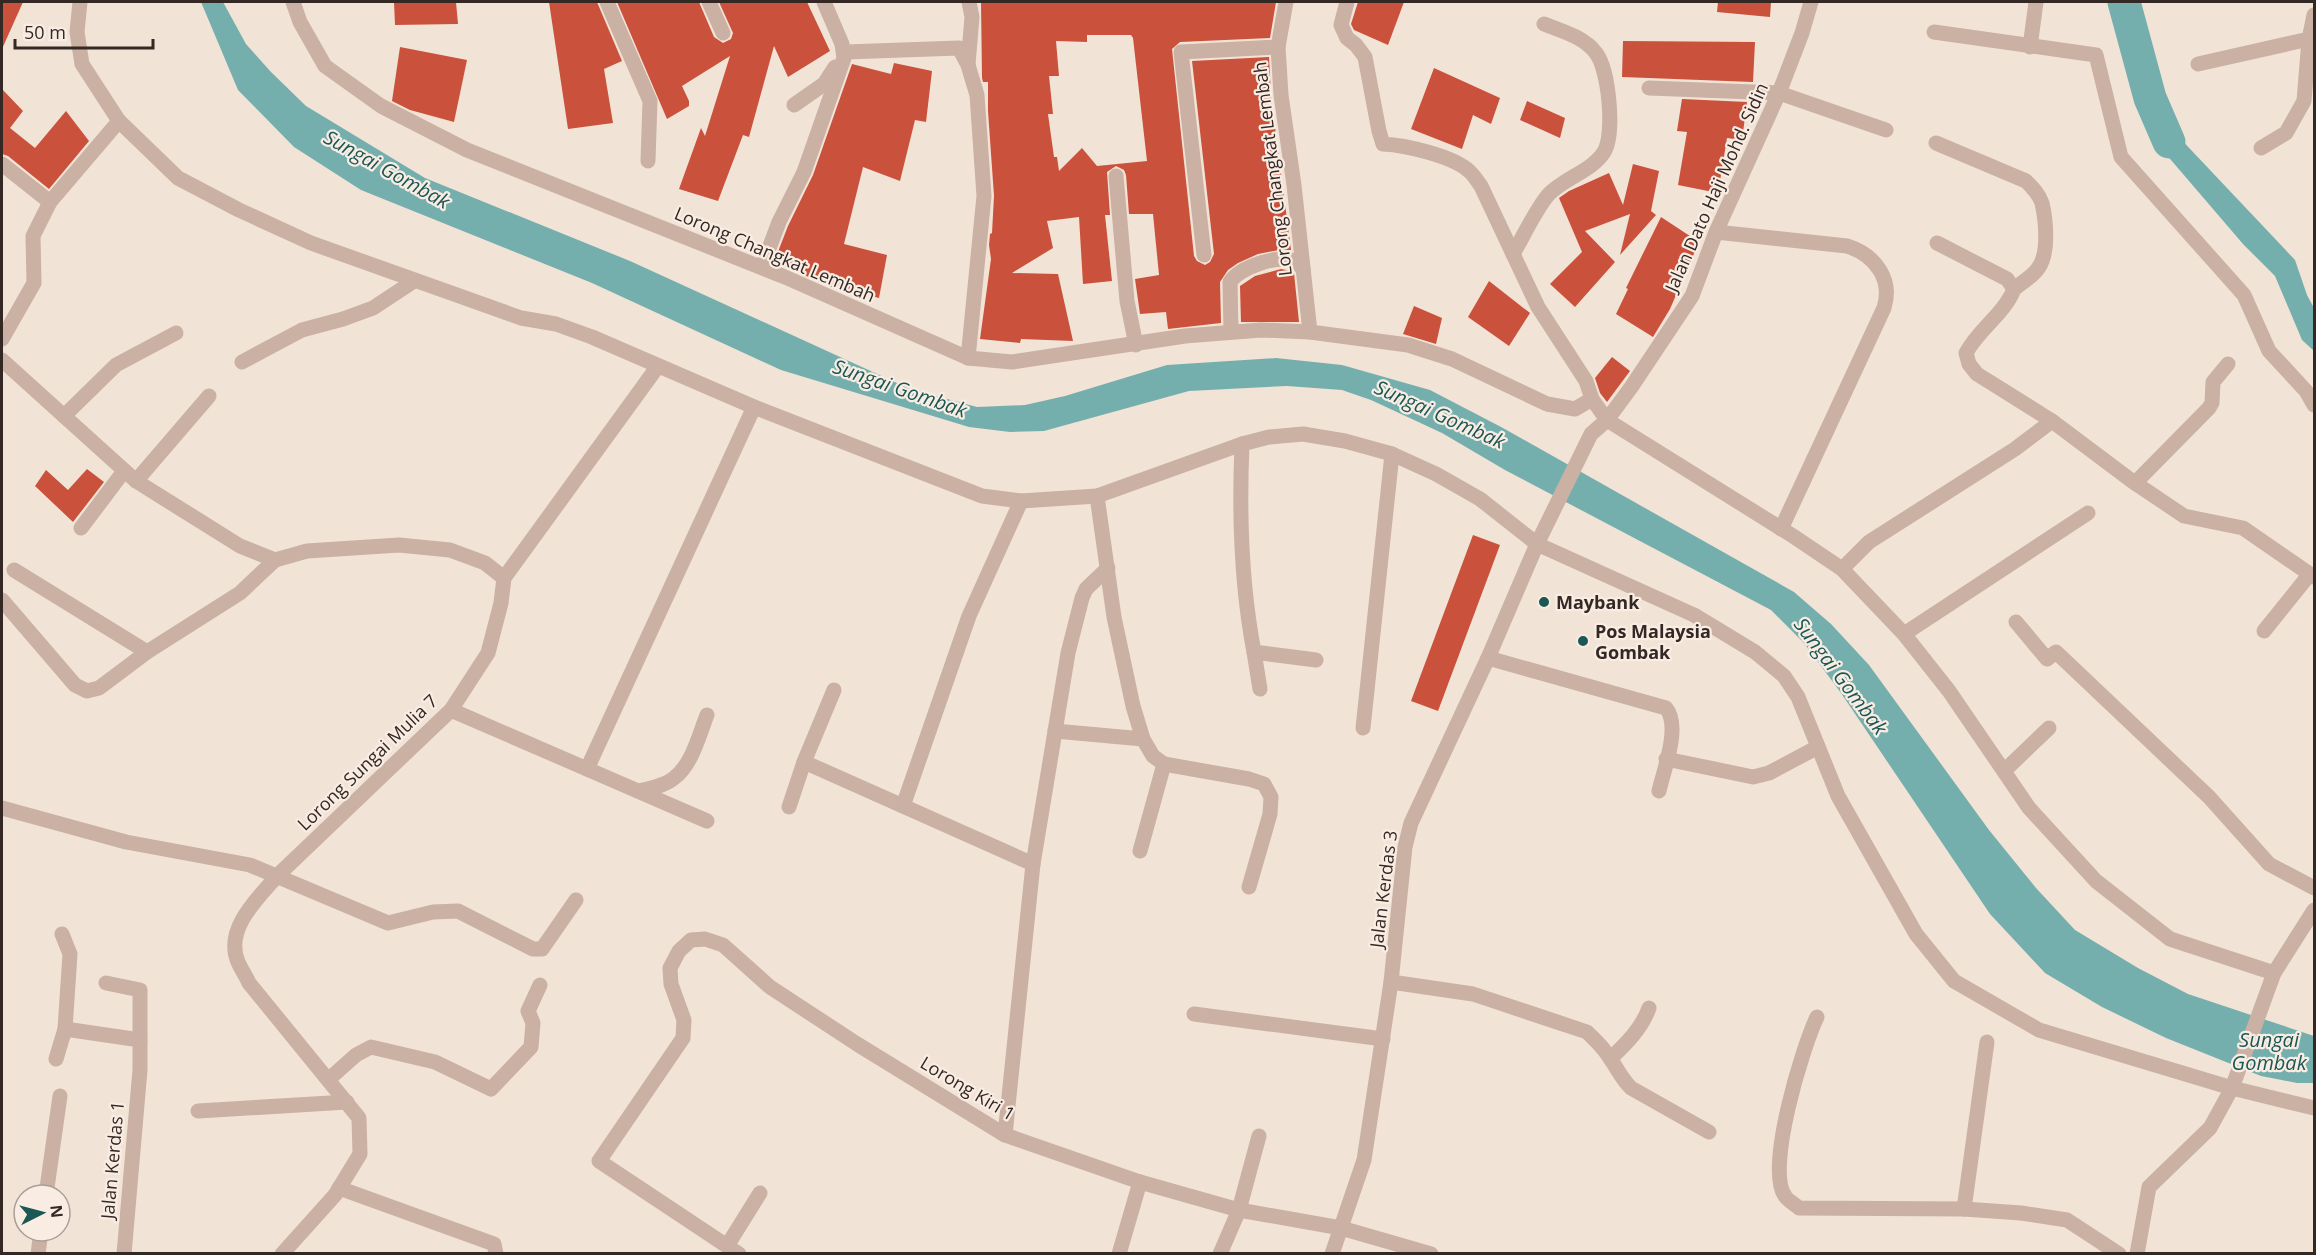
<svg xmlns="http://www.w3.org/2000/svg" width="2316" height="1255" font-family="'Open Sans',sans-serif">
  <rect width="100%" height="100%" fill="#f2e3d7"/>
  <g fill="#75afad">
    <polygon points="201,2 223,2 246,44 271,72 306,106 425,178 630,261 910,389 977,407 1025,405 1065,396 1167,365 1276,358 1342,365 1430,390 1503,428 1794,592 1831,624 1869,665 1989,830 2036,888 2075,930 2138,968 2188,994 2314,1036 2314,1083 2297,1083 2261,1076 2166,1038 2102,1007 2045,973 1990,914 1841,693 1804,643 1771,610 1505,470 1442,433 1371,400 1342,390 1287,386 1189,391 1044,431 1010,432 969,427 781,370 592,283 361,190 294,147 238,90"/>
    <polygon points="2158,99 2175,133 2295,260 2307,295 2314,308 2314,351 2302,340 2275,276 2243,244 2159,146 2147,122 2144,106"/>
  </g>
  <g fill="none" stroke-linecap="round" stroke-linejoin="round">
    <polyline stroke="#75afad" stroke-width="33" points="2124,2 2150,98 2169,142"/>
  </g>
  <g fill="#ca523c" fill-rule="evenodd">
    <polygon points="2,2 23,2 2,49"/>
    <polygon points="394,2 456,2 458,24 395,25"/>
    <polygon points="549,2 597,2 622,61 604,69 613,123 568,129"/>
    <polygon points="617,2 699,2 714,37 723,43 731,39 733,33 719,2 807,2 830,51 788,77 774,46 749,137 743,135 718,201 679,189 701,128 705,136 730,56 682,86 689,101 689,106 667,119"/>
    <path d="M981 2H1276L1270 38 1180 42 1172 49 1194 256 1197 261 1205 265 1210 262 1214 254 1192 61 1269 57 1271 96 1291 250H1279L1258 254 1238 263 1228 270 1220 282 1221 323 1168 329 1166 312 1140 314 1135 279 1159 275 1153 214H1129L1126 175 1124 170 1116 166 1107 172 1110 215H1105L1112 281 1083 284 1079 217 1047 221 1053 248 1012 273 1058 274 1073 341 1021 339 1020 343 980 339 991 259 989 245 990 234 992 233 994 196 988 111V82H983L982 78ZM1087 35H1131L1133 38 1147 161 1097 166 1082 148 1059 171 1057 157H1054L1048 114H1053L1049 76H1059L1056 41 1087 42Z"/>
    <polygon points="1358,2 1404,2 1388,45 1354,30 1351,24"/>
    <polygon points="1718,2 1771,2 1770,17 1717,12"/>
    <polygon points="1623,41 1755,42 1753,82 1622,77"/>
    <polygon points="400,47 467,60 454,122 410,110 392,101"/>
    <polygon points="894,63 932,71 926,122 915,120 900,181 863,167 844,244 887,255 879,298 834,286 834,288 774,262 788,226 813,175 852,64 891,74"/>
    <polygon points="1434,68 1500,98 1491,124 1473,115 1462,149 1411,129"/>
    <polygon points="2,89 23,111 10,128 35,148 66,111 89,141 49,189 8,156 2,154"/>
    <polygon points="1682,99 1747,102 1742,140 1727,138 1718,193 1678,185 1687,132 1677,131"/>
    <polygon points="1527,101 1565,118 1560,138 1520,120"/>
    <polygon points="1633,164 1659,171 1651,211 1656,215 1620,255 1630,214 1585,231 1615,262 1575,307 1550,284 1582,252 1559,198 1569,191 1609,173 1623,205"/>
    <polygon points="1661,217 1699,242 1670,309 1653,337 1616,314 1628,289 1626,288"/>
    <polygon points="1281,269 1291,271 1294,273 1299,322 1241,322 1240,286 1255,276"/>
    <polygon points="1489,281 1530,313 1509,346 1468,317"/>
    <polygon points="1414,306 1442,318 1436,344 1403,334"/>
    <polygon points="1612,357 1630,371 1607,402 1600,393 1595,378"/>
    <polygon points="87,469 104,482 73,522 35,486 46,470 68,490"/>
    <polygon points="1473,535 1500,545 1438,711 1411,701"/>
  </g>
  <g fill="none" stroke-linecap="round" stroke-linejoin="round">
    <g stroke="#cab1a3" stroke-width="15">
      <polyline points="80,2 77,32 82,64 119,121 178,178 239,210 311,243 521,318 556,324 592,337 754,407 982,496 1021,501 1097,496 1242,444 1269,437 1303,434 1345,441 1392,454 1436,474 1480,499 1537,544 1694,615 1755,652 1784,676 1798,697 1838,796 1916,934 1954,981 2039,1030 2232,1088 2314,1108"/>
      <polyline points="293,2 300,22 325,66 381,106 467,150 785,277 968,358 1012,362 1185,336 1261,330 1310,332 1408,345 1452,359 1547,404 1575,409 1592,399"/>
      <polyline points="607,2 650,101 648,161"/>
      <polyline points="709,2 723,33"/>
      <polyline points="1286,2 1278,47 1281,95 1294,185 1310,332"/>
      <path d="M1347 2 1341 25 1347 38 1356 45 1365 57 1379 131 1383 144C1405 145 1453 156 1469 171 1474 175 1477 181 1481 186L1538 307 1586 381 1592 399 1607 420 1793 536 1842 569 1904 634 1949 691 2029 808 2096 881 2170 939 2274 973"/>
      <polyline points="1934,32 2096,55 2121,157 2244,295 2269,351 2306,391 2314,405"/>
      <polyline points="2030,47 2036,2"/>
      <polyline points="845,52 959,48 968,65 977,95 984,196 968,358"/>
      <polyline points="968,64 972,17 969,2"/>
      <polyline points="2198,64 2309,39 2314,15"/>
      <polyline points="1649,88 1779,93 1886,130"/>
      <polyline points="794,105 824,84 835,67"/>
      <path d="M1936 143 2026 181C2032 187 2039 194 2042 203 2046 221 2049 252 2039 267 2034 276 2022 282 2014 289"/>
      <polyline points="2261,148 2286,133 2304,101 2309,39"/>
      <polyline points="2,164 50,202"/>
      <polyline points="1116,176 1127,301 1136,345"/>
      <path d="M1716 232 1847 246C1875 255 1893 279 1884 308L1781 529"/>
      <path d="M1937 243 2007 279 2014 289C2005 313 1979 329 1966 353L1969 364 1977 374 2052 421 2132 481 2184 516 2243 528 2314 577"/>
      <path d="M1513 254C1523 237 1537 207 1549 194 1564 178 1592 171 1604 152 1615 134 1609 70 1596 53 1584 37 1562 31 1544 24"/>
      <polyline points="1204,255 1181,52 1278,47"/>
      <polyline points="762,267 779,222 804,172 844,58 842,44 824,2"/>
      <path d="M1231 332 1230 282C1240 267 1280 253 1296 262 1299 264 1301 267 1303 269"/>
      <polyline points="2,339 34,283 33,236 50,202 119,121"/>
      <polyline points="2,360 136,481 240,546 275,560 307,551 399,545 450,550 485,563 504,578"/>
      <polyline points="242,362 302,330 343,319 373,308 414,281"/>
      <polyline points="64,416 116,365 176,333"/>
      <path d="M1242 444C1239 513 1241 584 1254 652L1316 660"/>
      <polyline points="136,481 209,396"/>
      <polyline points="2135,483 2209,408 2212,403 2213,382 2228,364"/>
      <polyline points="1097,496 1114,617 1133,706 1143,739 1153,756 1164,764 1249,779 1264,784 1271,797 1270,814 1249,887"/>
      <polyline points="81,528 124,471"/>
      <polyline points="1842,569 1869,542 2015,449 2052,421"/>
      <polyline points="14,570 147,652"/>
      <polyline points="2,600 75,685 87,691 99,688 147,652 240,593 275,560"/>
      <polyline points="2016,622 2047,659 2056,652 2209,797 2269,864 2314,888"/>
      <polyline points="2264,631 2309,575"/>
      <polyline points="1904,634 2088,513"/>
      <polyline points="1254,652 1260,689"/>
      <path d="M1488 658 1666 708C1681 726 1664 769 1659 791"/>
      <polyline points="451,710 707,821"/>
      <polyline points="1363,728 1392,454"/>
      <polyline points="1055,731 1143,739"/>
      <polyline points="1666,759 1753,777 1769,773 1818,747"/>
      <polyline points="804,762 1033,864"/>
      <polyline points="587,769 754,407"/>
      <polyline points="2004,771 2049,728"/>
      <path d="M639 791C650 788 665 786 674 778 692 765 699 735 707 715"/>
      <polyline points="903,806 969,616 1021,501"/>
      <polyline points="789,807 804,762 834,690"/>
      <polyline points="2,808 126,842 250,865 388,923 433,912 458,911 533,949 542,949 576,900"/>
      <polyline points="1140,851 1164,764"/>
      <polyline points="62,934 70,954 65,1029"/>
      <path d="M1391 982 1473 994 1587 1032C1595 1040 1603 1047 1609 1057 1618 1069 1620 1077 1631 1088L1709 1132"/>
      <polyline points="106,983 140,990 140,1040"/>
      <polyline points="1194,1014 1383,1039"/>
      <path d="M1817 1017C1803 1046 1765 1169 1785 1196 1788 1201 1795 1204 1799 1208L1964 1209 2021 1213 2067 1220 2119 1254"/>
      <path d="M1611 1058C1626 1044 1642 1028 1649 1008"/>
      <polyline points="56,1059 65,1029 140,1040 140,1070 124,1254"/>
      <polyline points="329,1079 356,1055 371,1047 435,1062 491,1089 531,1047 533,1023 528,1011 540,985"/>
      <polyline points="198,1111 347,1102"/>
      <polyline points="1005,1135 1033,864 1068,653 1082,598 1086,589 1108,568"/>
      <polyline points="339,1188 494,1244 496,1254"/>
      <polyline points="46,1195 60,1096"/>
      <polyline points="1964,1209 1987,1042"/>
      <polyline points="727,1246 760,1193"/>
      <polyline points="38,1254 41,1231"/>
      <path d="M282 1254 335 1195 360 1154 359 1118 249 983C246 976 241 969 238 962 224 929 258 898 277 876L451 710 488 653 501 603 504 578 658 366"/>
      <polyline points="739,1254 599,1161 683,1038 684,1020 671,984 670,968 679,951 691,940 705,939 723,945 770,987 857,1044 1005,1135 1140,1182 1239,1210 1341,1228 1431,1254"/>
      <polyline points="1119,1254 1140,1182"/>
      <polyline points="1220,1254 1239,1210 1259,1136"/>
      <polyline points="1332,1254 1364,1160 1391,982 1405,847 1411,823 1488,658 1537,544 1591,434 1607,420 1632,386 1692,296 1716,232 1779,93 1802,33 1811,2"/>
      <polyline points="2137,1254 2149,1187 2210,1128 2232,1088 2274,973 2314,910"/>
    </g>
  </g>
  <g fill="#1a5755" stroke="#f9ede3" stroke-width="2">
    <circle cx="1544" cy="602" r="6"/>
    <circle cx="1583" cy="641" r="6"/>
  </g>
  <g text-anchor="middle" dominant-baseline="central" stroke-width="4.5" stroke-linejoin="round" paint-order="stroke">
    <g font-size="18" fill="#342825" stroke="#f9ede3">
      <text transform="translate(1272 169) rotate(-97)">Lorong Changkat Lembah</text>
      <text transform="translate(1716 187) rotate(-66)">Jalan Dato Haji Mohd. Sidin</text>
      <text transform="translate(775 254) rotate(23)">Lorong Changkat Lembah</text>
      <text transform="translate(367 762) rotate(-44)">Lorong Sungai Mulia 7</text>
      <text transform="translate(1383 889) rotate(-83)">Jalan Kerdas 3</text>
      <text transform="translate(968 1088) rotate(31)">Lorong Kiri 1</text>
      <text transform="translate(112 1160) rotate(-85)">Jalan Kerdas 1</text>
    </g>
    <g font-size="18" font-weight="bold" fill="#342825" stroke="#f9ede3" text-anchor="start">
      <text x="1556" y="602">Maybank</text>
      <text x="1595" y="631">Pos Malaysia<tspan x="1595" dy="21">Gombak</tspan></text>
    </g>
    <g font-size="20" font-style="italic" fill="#1a5755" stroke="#f9ede3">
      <text transform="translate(387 169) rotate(29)">Sungai Gombak</text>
      <text transform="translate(900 388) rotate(19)">Sungai Gombak</text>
      <text transform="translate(1440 414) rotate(24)">Sungai Gombak</text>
      <text transform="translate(1841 676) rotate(53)">Sungai Gombak</text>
      <text x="2269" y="1039">Sungai<tspan x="2269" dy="23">Gombak</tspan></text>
    </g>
  </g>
  <rect width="2316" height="1255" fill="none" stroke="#342825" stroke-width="6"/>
  <g transform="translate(42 1213) rotate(84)"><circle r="28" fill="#f9ede3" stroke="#aa9e97" stroke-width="1.5"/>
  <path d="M0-4.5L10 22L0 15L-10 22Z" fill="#1a5755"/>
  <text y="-9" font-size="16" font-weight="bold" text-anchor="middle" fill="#342825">N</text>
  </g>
  <path d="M15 39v9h138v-9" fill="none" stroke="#342825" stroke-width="3"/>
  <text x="24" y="39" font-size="18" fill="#342825" stroke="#f9ede3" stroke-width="4.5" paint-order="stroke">50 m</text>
</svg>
